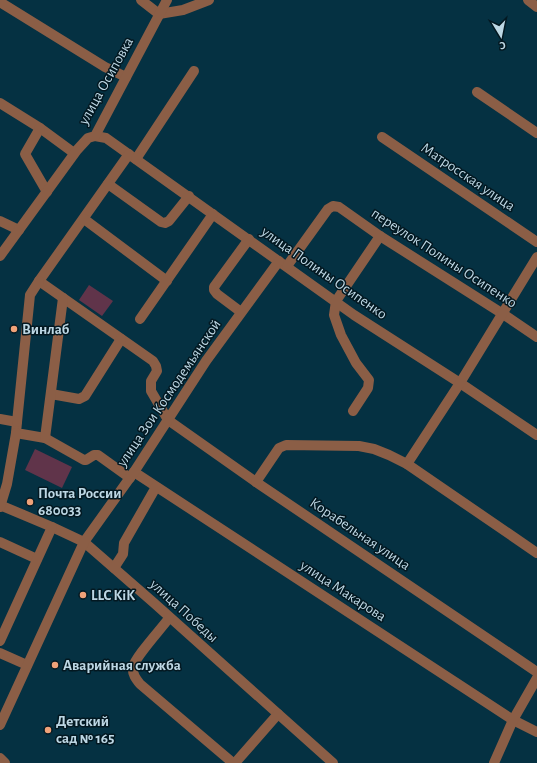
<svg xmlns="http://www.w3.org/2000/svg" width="537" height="763" font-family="'Alegreya Sans',sans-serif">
  <rect width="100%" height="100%" fill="#053142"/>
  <g fill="#60344a">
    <polygon points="89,285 113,301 102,316 79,300"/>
    <polygon points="35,449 72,467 62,488 25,470"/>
  </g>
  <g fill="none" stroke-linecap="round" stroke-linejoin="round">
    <g stroke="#8b5e46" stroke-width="10">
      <polyline points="141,0 159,14"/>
      <polyline points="528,0 537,7"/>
      <polyline points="0,2 105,67 126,77"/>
      <polyline points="159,14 183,10 209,0"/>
      <polyline points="477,92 537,133"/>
      <polyline points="0,103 40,128 74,153"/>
      <polyline points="40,128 25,154 47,192"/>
      <polyline points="95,136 106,138 354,315 460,383 537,435"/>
      <polyline points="382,137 537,242"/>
      <polyline points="129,154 39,281 153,361 156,366 157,371 151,381 151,391 168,420 256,482 537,672"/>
      <polyline points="136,159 194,71"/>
      <polyline points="108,184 161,222 165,223 169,221 189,196"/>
      <polyline points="84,219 167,281"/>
      <polyline points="0,221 19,230"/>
      <polyline points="0,256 77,150 88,138 95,136 167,0"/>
      <polyline points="287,266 328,209 333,206 339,207 380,236 503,314 537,337"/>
      <polyline points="241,312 217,294 214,290 214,287 249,239"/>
      <polyline points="140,319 213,214"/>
      <polyline points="51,394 79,399 85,396 121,339"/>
      <polyline points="353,411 368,388 369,380 356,363 341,335 334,315 336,301 380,236"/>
      <polyline points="0,419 17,422 16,433 45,438 84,460 86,460 94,455 98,455 130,478"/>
      <polyline points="17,422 30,295 39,281"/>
      <polyline points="45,438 63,298"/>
      <polyline points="407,464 460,383 537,257"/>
      <polyline points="134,472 513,720 537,732"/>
      <polyline points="256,482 279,448 286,445 359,446 374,449 389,455 407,464 537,553"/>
      <polyline points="0,505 52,527 84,542 154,603 333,763"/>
      <polyline points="0,507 7,484 16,433"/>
      <polyline points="0,542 37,559"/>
      <polyline points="114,568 123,554 124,543 156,487"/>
      <path d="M169 618C162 628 135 657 133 667 132 674 136 679 140 684L233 763"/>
      <polyline points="0,641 52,527"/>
      <polyline points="0,653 27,665"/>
      <polyline points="0,725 84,542 134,472 206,361 279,261"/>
      <polyline points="0,758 5,763"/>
      <polyline points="235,763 278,714"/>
      <polyline points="494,763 513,720 537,678"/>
    </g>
  </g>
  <g fill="#f0a279" stroke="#031821" stroke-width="1.5">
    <circle cx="14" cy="329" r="4"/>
    <circle cx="30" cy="502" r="4"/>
    <circle cx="83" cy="595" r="4"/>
    <circle cx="55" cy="665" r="4"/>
    <circle cx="48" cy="730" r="4"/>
  </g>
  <g text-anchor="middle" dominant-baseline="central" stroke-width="3" stroke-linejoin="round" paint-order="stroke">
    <g font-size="15" fill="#bdd7e4" stroke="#031821">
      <text transform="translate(106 81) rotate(-61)">улица Осиповка</text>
      <text transform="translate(468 177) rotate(34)">Матросская улица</text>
      <text transform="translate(444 258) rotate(33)">переулок Полины Осипенко</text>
      <text transform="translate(324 273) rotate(35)">улица Полины Осипенко</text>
      <text transform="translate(169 393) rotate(-56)">улица Зои Космодемьянской</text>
      <text transform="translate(360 534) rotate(34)">Корабельная улица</text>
      <text transform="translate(343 591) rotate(33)">улица Макарова</text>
      <text transform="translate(184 611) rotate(42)">улица Победы</text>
    </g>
    <g font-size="15" font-weight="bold" fill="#bdd7e4" stroke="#031821" text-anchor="start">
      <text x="22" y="329">Винлаб</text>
      <text x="38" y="493">Почта России<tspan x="38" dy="17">680033</tspan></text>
      <text x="91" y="595">LLC KiK</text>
      <text x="63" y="665">Аварийная служба</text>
      <text x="56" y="721">Детский<tspan x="56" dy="17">сад № 165</tspan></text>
    </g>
  </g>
  <g transform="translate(501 36) rotate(170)" stroke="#031821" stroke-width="3" paint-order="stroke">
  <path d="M0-3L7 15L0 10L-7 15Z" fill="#bdd7e4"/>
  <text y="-6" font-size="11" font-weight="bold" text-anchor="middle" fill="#bdd7e4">С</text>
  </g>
</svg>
